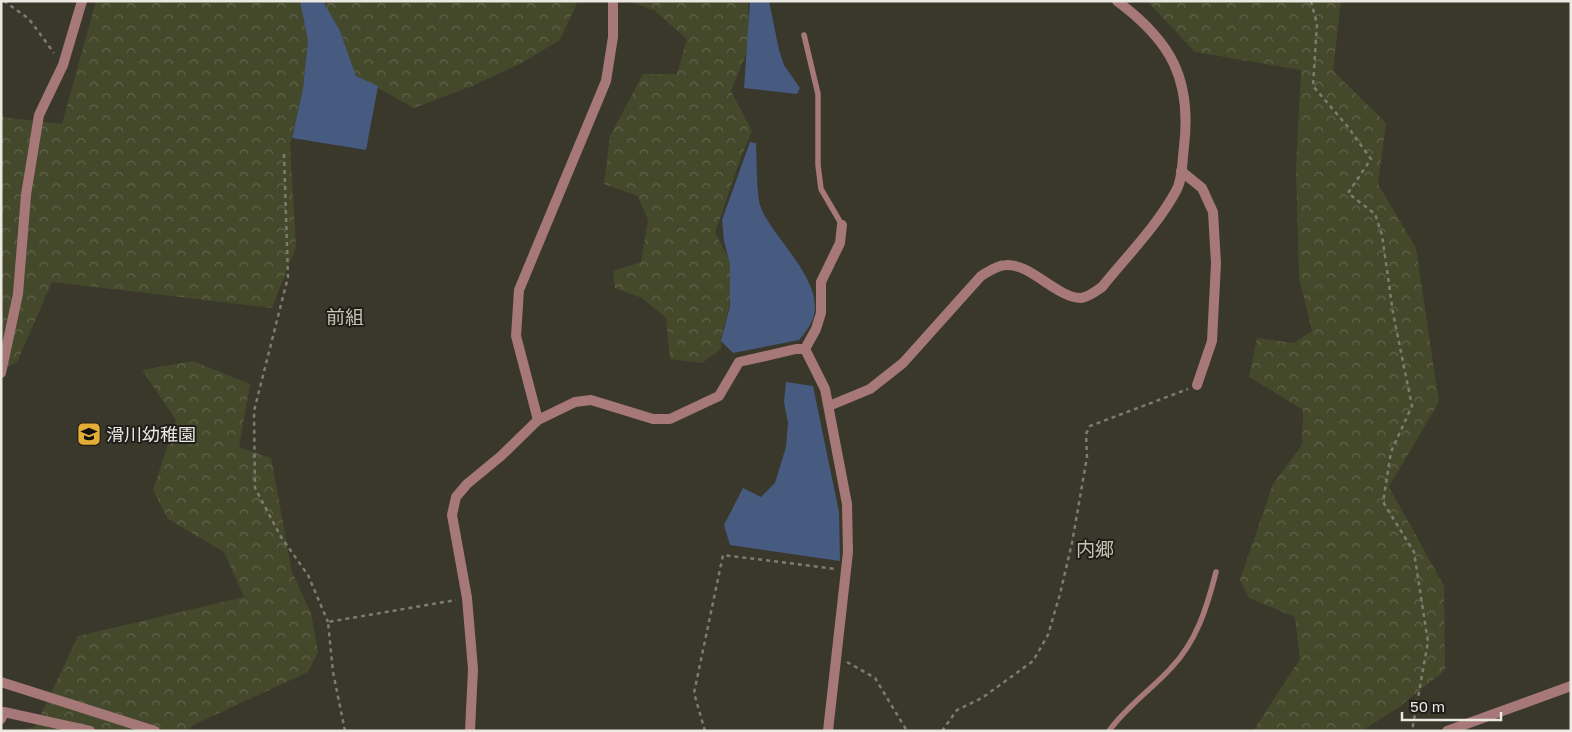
<svg xmlns="http://www.w3.org/2000/svg" width="1572" height="732" font-family="'Golos Text','Noto Sans JP',sans-serif">
  <defs>
    <pattern id="forest-crowns" width="20" height="18" patternUnits="userSpaceOnUse" patternTransform="scale(1.25)"><rect width="20" height="18" fill="#45492c"/><path d="M2 6a3 3 0 1 1 6 0M12 15a3 3 0 1 1 6 0" fill="none" stroke="#60634a"/></pattern>
  </defs>
  <rect width="100%" height="100%" fill="#3a372b"/>
  <g fill="url(#forest-crowns)">
    <polygon points="96,1 300,1 308,41 303,88 290,144 296,247 272,308 52,282 17,362 1,370 1,117 62,124"/>
    <polygon points="323,1 578,1 560,40 520,64 472,86 414,108 356,76 340,31"/>
    <polygon points="630,1 748,1 749,47 731,91 752,131 740,160 715,233 734,268 729,307 721,339 721,349 702,363 670,359 666,318 642,298 615,288 613,271 641,262 648,220 638,196 604,184 610,136 643,74 677,74 687,39 655,11"/>
    <polygon points="1147,1 1341,1 1333,71 1386,123 1378,184 1416,248 1439,402 1389,487 1444,586 1445,670 1399,707 1362,731 1253,731 1300,659 1295,617 1249,598 1240,580 1273,484 1302,445 1303,410 1249,377 1257,338 1294,343 1312,331 1299,278 1296,168 1301,70 1195,52"/>
    <polygon points="193,361 250,384 239,447 271,458 292,572 311,613 318,652 308,672 193,725 187,731 14,731 35,727 78,636 244,597 224,552 168,519 153,490 176,420 142,370"/>
  </g>
  <g fill="#475b81">
    <polygon points="300,1 323,1 340,31 356,76 378,86 366,150 292,138 303,88 308,41"/>
    <polygon points="750,1 769,1 779,50 784,65 800,88 797,94 744,88"/>
    <path d="M750 142 756 143C757 159 756 195 761 208 774 240 828 284 812 321 809 328 804 334 799 340L733 353 721 341 730 306V264L724 241 722 220Z"/>
    <polygon points="786,382 813,386 839,512 840,561 730,545 724,525 743,488 761,497 775,483 786,447 788,423 784,402"/>
  </g>
  <g fill="none" stroke-linecap="round" stroke-linejoin="round">
    <g stroke="#7e7b71" stroke-width="2.5" stroke-dasharray="4 4" stroke-linecap="butt">
      <polyline points="4,1 29,19 54,53"/>
      <polyline points="1311,1 1317,24 1313,86 1348,127 1371,159 1348,193 1375,214 1382,235 1393,313 1412,406 1391,452 1383,502 1414,552 1428,642 1412,731"/>
      <polyline points="284,154 288,277 254,411 255,488 281,537 308,575 328,622"/>
      <polyline points="847,662 875,678 907,731"/>
      <polyline points="345,731 333,672 328,622 456,600"/>
      <polyline points="705,731 694,693 723,555 836,569"/>
      <polyline points="942,731 957,710 982,698 1033,661 1048,635 1060,594 1072,543 1087,457 1086,434 1090,426 1188,389"/>
    </g>
    <g stroke="#a67877" stroke-width="5.5">
      <polyline points="804,35 818,94 818,165 821,189 842,225"/>
      <path d="M1109 731C1126 707 1151 690 1171 668 1197 641 1207 607 1216 572"/>
    </g>
    <g stroke="#a67877" stroke-width="10">
      <polyline points="1181,171 1202,188 1213,212 1216,263 1212,341 1197,385"/>
      <polyline points="805,349 825,389 847,504 848,552 828,731"/>
      <polyline points="805,349 816,329 821,313 821,282 840,243 842,225"/>
      <polyline points="1,373 18,294 26,195 39,115 63,65 82,1"/>
      <path d="M829 406 870 389 903 363 981 276C988 272 997 265 1006 265 1030 263 1057 298 1081 298 1089 297 1096 291 1102 287 1127 256 1157 226 1176 191 1183 179 1182 161 1184 147 1192 79 1171 41 1117 1"/>
      <polyline points="538,420 516,336 519,290 606,81 613,37 613,1"/>
      <polyline points="1,719 4,712 90,731"/>
      <polyline points="470,731 473,669 467,598 452,515 456,497 467,484 501,456 538,420 575,402 591,400 653,419 670,419 719,396 739,362 796,349 805,349"/>
    </g>
    <g stroke="#a67877" stroke-width="10">
      <polyline points="1,682 155,731"/>
      <polyline points="1447,731 1571,686"/>
    </g>
  </g>
  <defs>
    <g id="school-square" transform="scale(1.25)"><rect x="-9" y="-9" width="18" height="18" rx="4" fill="#e4ad35" stroke="#201e19"/><path d="M0-5L7-2L0 1L-7-2ZM-4 1L0 2.5L4 1V4Q0 6-4 4Z" fill="#111"/></g>
  </defs>
  <g fill-rule="evenodd">
    <use href="#school-square" x="89" y="434"/>
  </g>
  <g text-anchor="middle" dominant-baseline="central" stroke-width="4" stroke-linejoin="round" paint-order="stroke">
    <g font-size="18" fill="#ebe9e2" stroke="#201e19" text-anchor="start">
      <text x="106" y="434">滑川幼稚園</text>
    </g>
    <g font-size="19" fill="#c6c3b4" stroke="#201e19">
      <text x="345" y="316">前組</text>
      <text x="1095" y="548">内郷</text>
    </g>
  </g>
  <rect width="1572" height="732" fill="none" stroke="#ebe9e2" stroke-width="5"/>
  <path d="M1402 712v8h99v-8" fill="none" stroke="#ebe9e2" stroke-width="2.5"/>
  <text x="1410" y="712" font-size="15" fill="#ebe9e2" stroke="#201e19" stroke-width="4" paint-order="stroke">50 m</text>
</svg>
